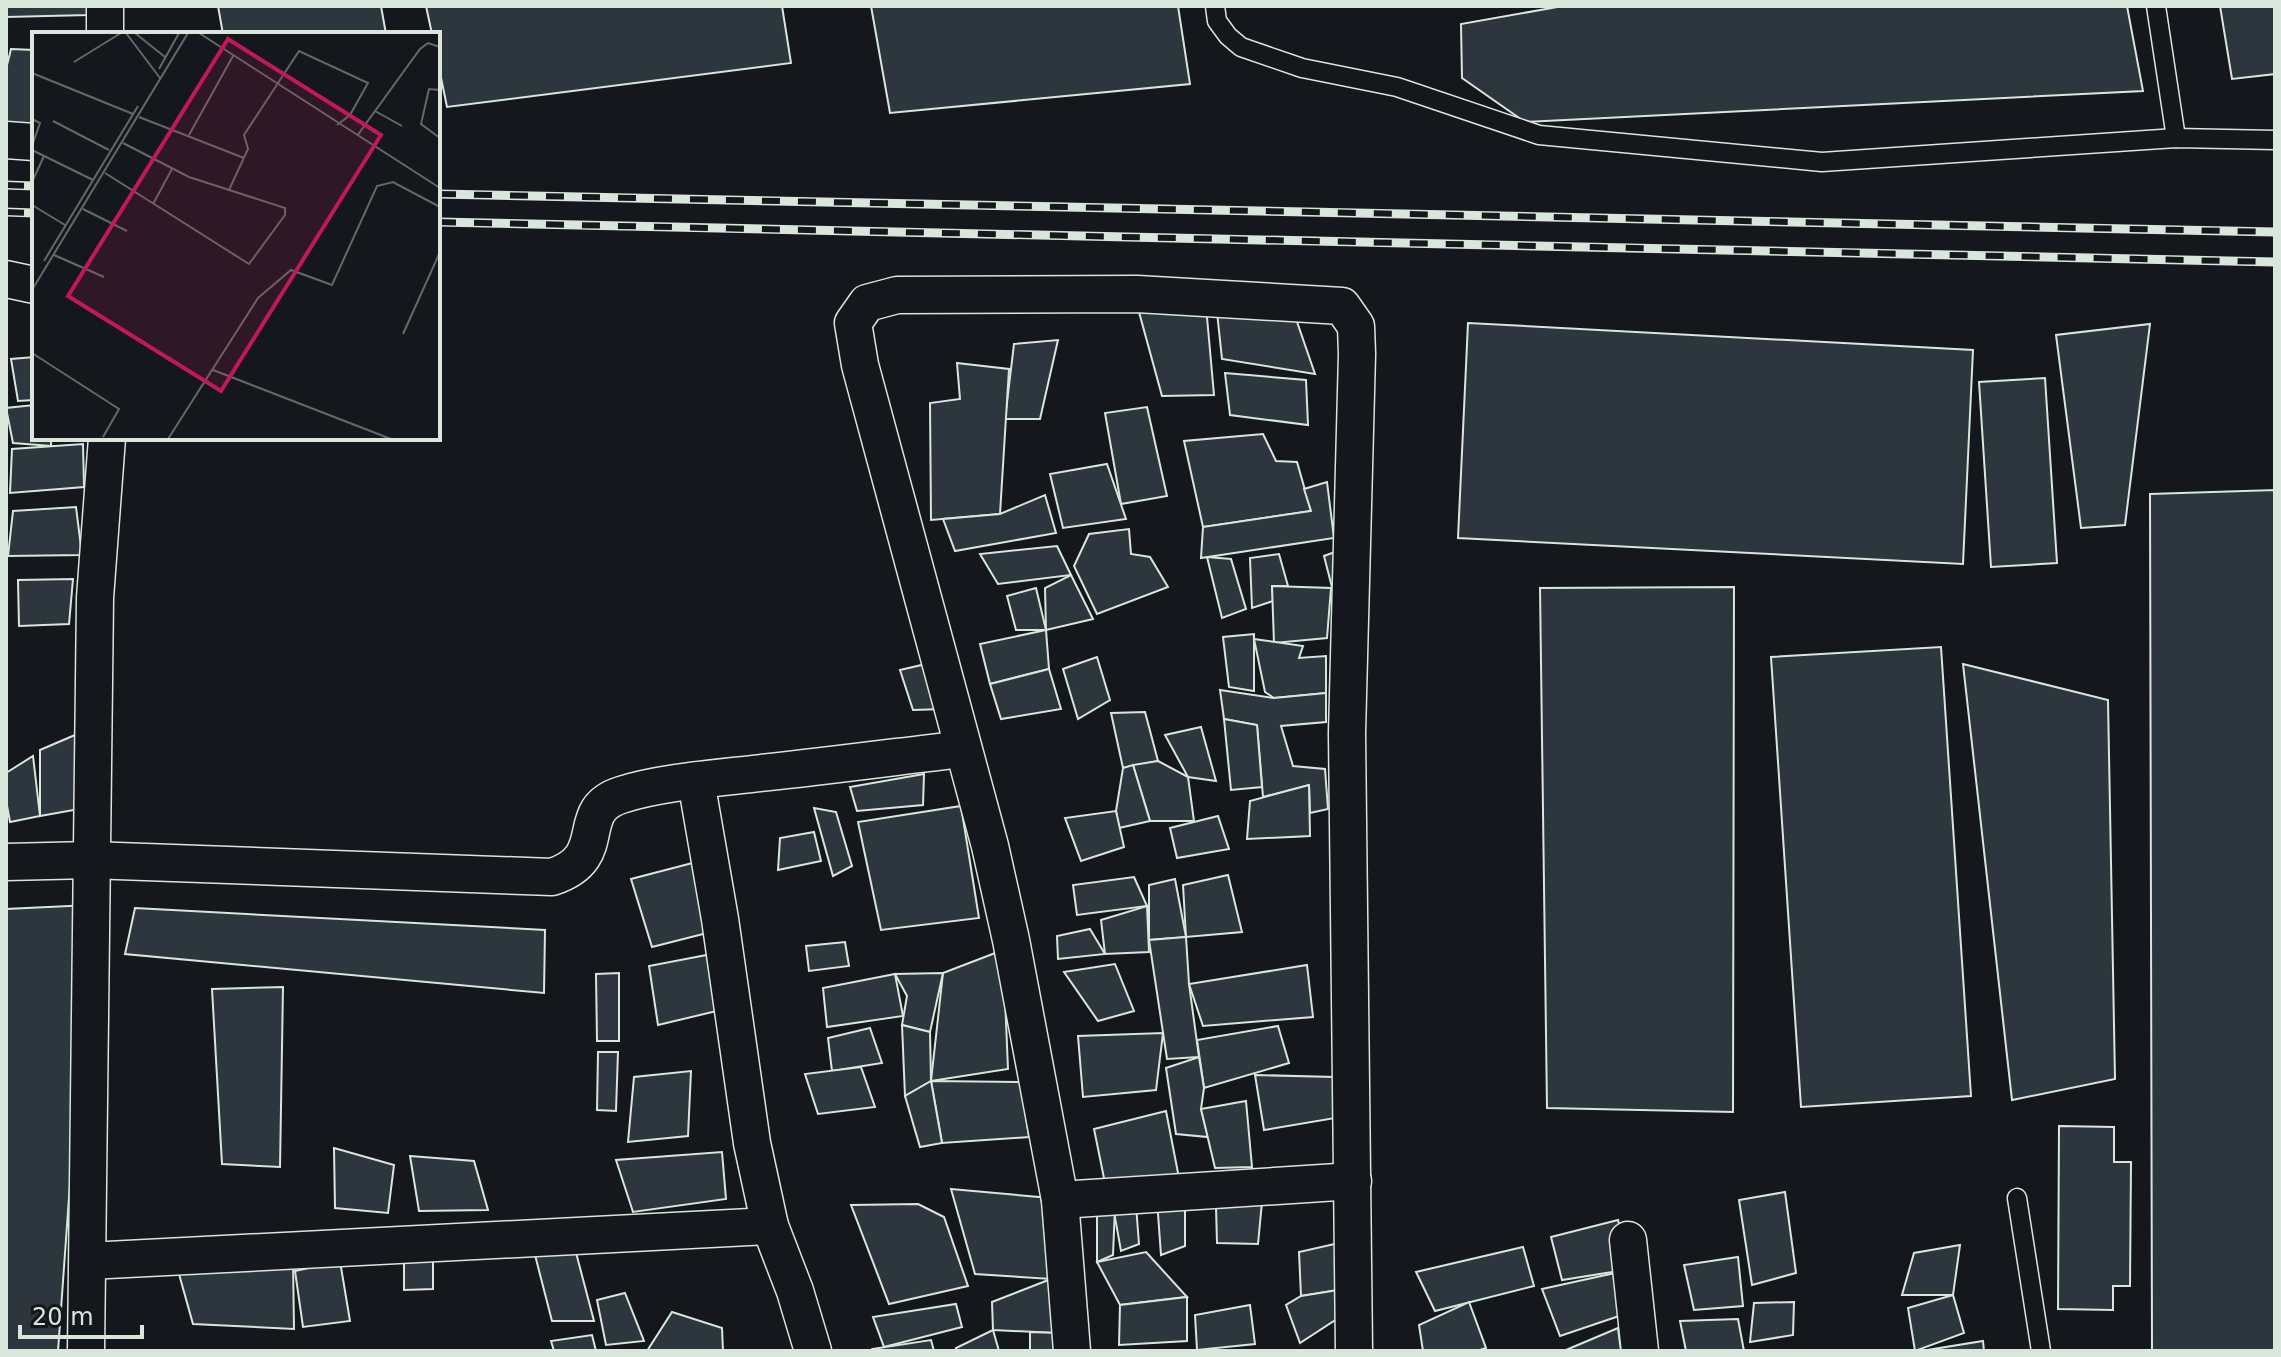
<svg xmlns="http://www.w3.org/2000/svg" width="2281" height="1357" font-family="'DejaVu Sans',sans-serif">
  <rect width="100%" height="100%" fill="#14181c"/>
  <g fill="#2c363c" stroke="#d8e6dc" stroke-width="2">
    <polygon points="6,6 88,6 88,15 6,17"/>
    <polygon points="218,6 381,6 386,34 223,34"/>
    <polygon points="426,6 782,6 791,63 447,107 438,63 438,34 432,34"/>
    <polygon points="871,6 1178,6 1190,84 890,113"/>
    <polygon points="1563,6 2127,6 2143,91 1525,122 1462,78 1461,24"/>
    <polygon points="2220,6 2275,6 2275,74 2232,79"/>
    <polygon points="11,49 34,50 34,126 6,122 6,69"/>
    <polygon points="1136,301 1206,306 1214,395 1162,396"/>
    <polygon points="1217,312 1296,319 1315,374 1222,359"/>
    <polygon points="1468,323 1973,350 1963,564 1458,538"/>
    <polygon points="2150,324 2125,525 2081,528 2056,335"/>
    <polygon points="1058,340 1040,419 1005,419 1014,344"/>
    <polygon points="34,357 34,400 18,401 11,359"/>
    <polygon points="957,363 1009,369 1000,514 931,520 930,403 960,399"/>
    <polygon points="1225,373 1306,380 1308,425 1230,415"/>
    <polygon points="2045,378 2057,563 1991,567 1979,382"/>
    <polygon points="34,405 34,438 51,438 51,446 13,443 6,408"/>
    <polygon points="1147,407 1167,496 1121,504 1105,413"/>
    <polygon points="1263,434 1276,461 1297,462 1311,511 1203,527 1184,441"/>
    <polygon points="83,444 84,487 10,493 12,449"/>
    <polygon points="1107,464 1126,519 1063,528 1050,474"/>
    <polygon points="1327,482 1334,538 1201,558 1203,527 1311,511 1304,489"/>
    <polygon points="2275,490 2275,1351 2152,1351 2150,494"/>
    <polygon points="1045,495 1056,533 955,551 943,519 1000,514"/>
    <polygon points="76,507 82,555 8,556 13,511"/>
    <polygon points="1129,529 1131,554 1150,557 1168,587 1097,614 1074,566 1089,534"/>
    <polygon points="1057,546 1071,575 998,584 980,554"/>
    <polygon points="1343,549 1336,603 1324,556"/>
    <polygon points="1279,554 1288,586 1272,586 1273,601 1252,608 1250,558"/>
    <polygon points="1207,557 1231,559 1246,609 1222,618"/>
    <polygon points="1071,575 1093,619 1046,630 1045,588"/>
    <polygon points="73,579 69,624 19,626 18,580"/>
    <polygon points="1272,586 1331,588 1327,638 1274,643"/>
    <polygon points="1734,587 1733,1112 1547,1108 1540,588"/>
    <polygon points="1036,588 1046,630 1016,630 1007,596"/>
    <polygon points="1046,630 1049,669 990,684 980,644"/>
    <polygon points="1254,634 1254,691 1229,687 1223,637"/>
    <polygon points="1254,639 1303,646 1299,658 1326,656 1326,693 1274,698 1265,692"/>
    <polygon points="1941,647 1971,1096 1801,1107 1771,657"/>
    <polygon points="1097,657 1110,700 1078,719 1063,669"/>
    <polygon points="930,663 943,709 913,710 900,670"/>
    <polygon points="1963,664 2108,700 2115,1079 2012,1100"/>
    <polygon points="1049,669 1061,709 1001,719 990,684"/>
    <polygon points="1220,690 1274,698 1326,693 1326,722 1281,726 1293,766 1325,769 1328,809 1310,813 1309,785 1263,797 1257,725 1224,719"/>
    <polygon points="1145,712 1158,761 1123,768 1111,713"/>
    <polygon points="1224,719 1257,725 1262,787 1231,790"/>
    <polygon points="1201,727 1216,781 1188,777 1165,735"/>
    <polygon points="75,735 86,784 85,808 40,816 40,750"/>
    <polygon points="33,756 40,816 10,822 6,800 6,773"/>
    <polygon points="1158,761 1188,777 1194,821 1150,821 1133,765"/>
    <polygon points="1133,765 1150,821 1119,828 1116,811 1123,768"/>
    <polygon points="924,774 923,805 857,811 850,787"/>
    <polygon points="1309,785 1310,836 1247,839 1250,801"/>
    <polygon points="961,806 979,918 881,930 858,822"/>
    <polygon points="814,808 836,812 852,866 833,876"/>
    <polygon points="1116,811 1124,847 1081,861 1065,818"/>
    <polygon points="1218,816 1229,849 1177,858 1170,828"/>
    <polygon points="814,832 821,861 778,870 780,838"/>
    <polygon points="700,861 711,932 652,947 631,879"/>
    <polygon points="1228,875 1242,932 1186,937 1183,885"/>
    <polygon points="1134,877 1147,906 1077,915 1073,885"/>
    <polygon points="1175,879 1186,937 1149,940 1149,885"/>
    <polygon points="90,905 58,1351 6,1351 6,909"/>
    <polygon points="1147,906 1149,952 1105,954 1101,920"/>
    <polygon points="135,908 545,930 544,993 125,954"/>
    <polygon points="1090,929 1105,954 1058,959 1057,936"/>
    <polygon points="1186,937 1189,984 1199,1057 1167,1059 1149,940"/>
    <polygon points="845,942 849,966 809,971 806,946"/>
    <polygon points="1003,950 1008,1069 931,1081 943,973"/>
    <polygon points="717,953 725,1009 658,1025 649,966"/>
    <polygon points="1115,964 1134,1011 1098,1021 1064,972"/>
    <polygon points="1307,965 1313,1017 1203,1026 1189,984"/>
    <polygon points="619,973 619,1041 597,1041 596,974"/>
    <polygon points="943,973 930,1032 902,1025 907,996 895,974"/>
    <polygon points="895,974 903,1016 827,1027 823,988"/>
    <polygon points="283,987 280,1167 222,1164 212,989"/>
    <polygon points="902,1025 930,1032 931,1081 905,1096"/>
    <polygon points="1278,1026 1289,1063 1204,1088 1197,1040"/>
    <polygon points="870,1028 882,1063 832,1071 828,1038"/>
    <polygon points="1163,1033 1156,1090 1083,1097 1078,1036"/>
    <polygon points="598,1052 618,1052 616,1111 597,1110"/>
    <polygon points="1199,1057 1204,1088 1201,1109 1208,1137 1176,1134 1166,1068"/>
    <polygon points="861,1067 875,1107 818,1114 805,1074"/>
    <polygon points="691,1071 688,1136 628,1142 634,1077"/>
    <polygon points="1255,1075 1335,1077 1341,1117 1264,1130"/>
    <polygon points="931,1081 1021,1082 1029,1137 942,1143"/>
    <polygon points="931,1081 942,1143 920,1147 905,1096"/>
    <polygon points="1246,1101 1252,1167 1215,1168 1201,1109"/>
    <polygon points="1166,1111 1179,1178 1106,1188 1094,1129"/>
    <polygon points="2059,1126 2114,1127 2114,1162 2131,1162 2130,1286 2113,1286 2113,1310 2058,1309"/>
    <polygon points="334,1148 394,1165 388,1213 335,1208"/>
    <polygon points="722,1152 726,1199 633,1212 616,1160"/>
    <polygon points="410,1156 474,1161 488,1210 419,1211"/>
    <polygon points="951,1189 1050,1198 1051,1279 975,1274"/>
    <polygon points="1785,1192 1796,1273 1752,1285 1739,1200"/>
    <polygon points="1185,1199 1185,1246 1161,1255 1157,1200"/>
    <polygon points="1262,1202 1258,1244 1217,1243 1216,1207"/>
    <polygon points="918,1204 944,1217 968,1286 889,1304 851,1205"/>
    <polygon points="1136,1205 1139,1244 1121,1251 1114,1212"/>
    <polygon points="1115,1207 1113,1255 1097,1262 1097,1208"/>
    <polygon points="1618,1220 1631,1269 1562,1280 1551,1237"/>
    <polygon points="1339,1243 1338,1290 1301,1296 1299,1252"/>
    <polygon points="574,1245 594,1321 552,1321 535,1255"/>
    <polygon points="1960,1245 1953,1295 1902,1295 1914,1253"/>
    <polygon points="1523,1247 1534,1286 1435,1311 1416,1272"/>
    <polygon points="1146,1252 1187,1297 1120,1305 1097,1262"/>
    <polygon points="1738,1257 1743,1306 1694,1310 1684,1265"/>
    <polygon points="293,1260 294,1329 193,1324 179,1274"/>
    <polygon points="404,1260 433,1260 433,1289 404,1290"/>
    <polygon points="340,1261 350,1321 303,1327 295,1271"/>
    <polygon points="1624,1271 1628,1313 1560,1336 1542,1289"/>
    <polygon points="1051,1279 1057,1333 993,1330 992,1302"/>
    <polygon points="1338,1290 1346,1313 1300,1343 1286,1305 1301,1296"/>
    <polygon points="625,1293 644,1341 606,1345 597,1300"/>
    <polygon points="1953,1295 1964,1333 1915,1351 1908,1308"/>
    <polygon points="1187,1297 1187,1341 1119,1345 1120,1305"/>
    <polygon points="1469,1302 1486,1348 1477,1351 1423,1351 1419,1325"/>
    <polygon points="1794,1302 1793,1335 1750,1342 1754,1303"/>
    <polygon points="956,1304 962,1327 884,1347 873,1317"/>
    <polygon points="1250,1305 1255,1344 1197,1350 1195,1315"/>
    <polygon points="672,1312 722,1328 723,1351 647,1351"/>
    <polygon points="1738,1319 1744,1351 1686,1351 1680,1321"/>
    <polygon points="1618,1328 1621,1351 1566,1351 1566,1350"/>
    <polygon points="993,1330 999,1351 957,1351 956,1348"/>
    <polygon points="1030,1332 1057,1333 1058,1351 1030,1351"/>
    <polygon points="592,1335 596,1351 554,1351 551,1341"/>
    <polygon points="931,1340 934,1351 872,1351 872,1349"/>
    <polygon points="1983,1341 1984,1351 1921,1351"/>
  </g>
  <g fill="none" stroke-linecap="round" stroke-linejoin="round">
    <g stroke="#d8e6dc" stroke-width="21">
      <g id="lane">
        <polyline points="1215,6 1217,21 1228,36 1241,47 1302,68 1397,87 1539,135 1822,162 2176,138 2275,140"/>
        <polyline points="2156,6 2176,138"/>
        <polyline points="2017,1198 2041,1351"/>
      </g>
    </g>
    <g stroke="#d8e6dc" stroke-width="39">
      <g id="street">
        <polyline points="105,6 105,34"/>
        <polyline points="6,140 34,142"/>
        <polyline points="6,279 34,285"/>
        <polyline points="696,781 720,919 752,1143 770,1226 795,1291 813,1351"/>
        <path d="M6 862 90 860 552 877C613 857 571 811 621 795 661 782 719 778 761 773 828 766 895 757 962 749"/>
        <polyline points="1060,1200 1353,1181"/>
        <polyline points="1628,1240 1640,1351"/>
        <polyline points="88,1261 770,1226"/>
        <polyline points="86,1351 95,598 107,438"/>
        <polyline points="1072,1351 1060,1200 1011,940 990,846 860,365 853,323 867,303 897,295 1137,294 1342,306 1356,326 1357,354 1347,733 1354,1351"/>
      </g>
    </g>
    <use href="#lane" stroke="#14181c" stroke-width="18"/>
    <use href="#street" stroke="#14181c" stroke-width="36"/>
    <g stroke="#d8e6dc" stroke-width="9">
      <g id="rail">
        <polyline points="6,185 34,186"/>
        <polyline points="438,194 2275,232"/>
        <polyline points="6,212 34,213"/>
        <polyline points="438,222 2275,262"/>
      </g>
    </g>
    <use href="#rail" stroke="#14181c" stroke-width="6" stroke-dasharray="18" stroke-linecap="butt"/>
  </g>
  <g transform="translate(32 32)">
    <rect width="408" height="408" fill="#14181c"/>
    <path fill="none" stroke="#626a69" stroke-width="2" d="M94 1 128 46M103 1 133 25M167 1 408 156M42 30 89 1M127 37 147 1M0 41 101 82M408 58 397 57 389 92 408 106M343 79 370 94M107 85 212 126M0 87 8 91 0 114M21 89 77 118M157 103 201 24M325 104 388 17 396 11 408 15M0 118 61 148M73 141 217 232 253 183V176L157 145 91 111M0 150 12 124M197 158 216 117 212 103 267 19 336 51 318 83 305 93M121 172 140 137M0 173 33 193M51 177 95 199M22 223 72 245M12 229 106 74M0 258 156 1M371 302 408 220M0 321 87 377 71 405M181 338 359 407M136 407 226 266 259 238 300 253 345 154 361 150 408 175"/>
    <path fill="#c2185b" fill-opacity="0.15" stroke="#c2185b" stroke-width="4" d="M196 7 349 103 189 359 36 264Z"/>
    <rect width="408" height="408" fill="none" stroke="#d8e6dc" stroke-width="4"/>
  </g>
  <rect width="2281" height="1357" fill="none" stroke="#d8e6dc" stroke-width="16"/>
  <path d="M20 1325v12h122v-12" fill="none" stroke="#d8e6dc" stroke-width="4"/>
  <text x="32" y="1325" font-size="24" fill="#d8e6dc" stroke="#14181c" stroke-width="6" paint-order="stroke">20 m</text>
</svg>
